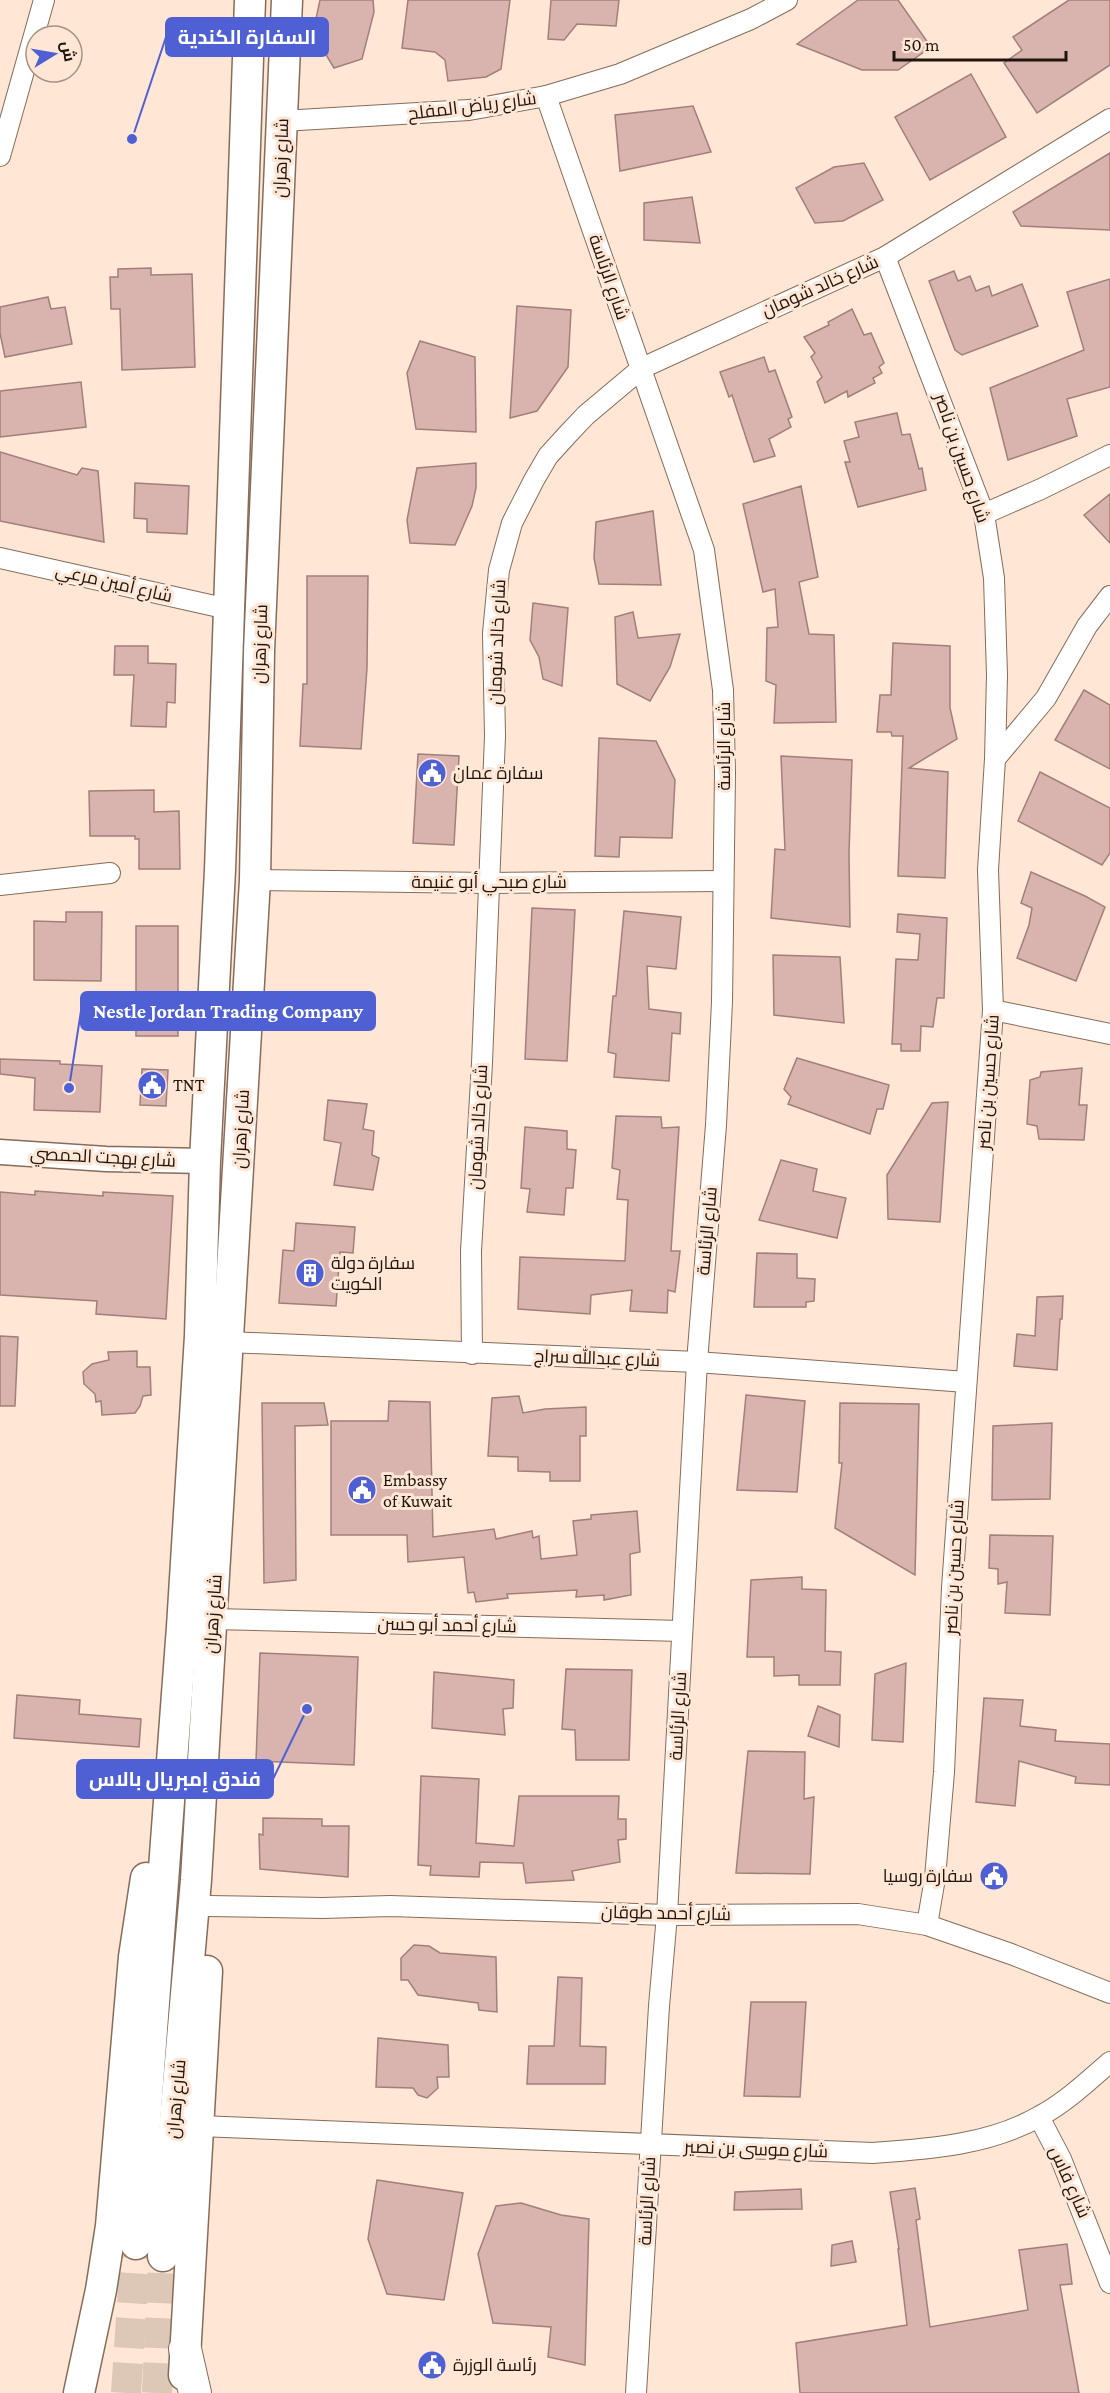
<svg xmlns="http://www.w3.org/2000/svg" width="1110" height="2393" font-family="'Crimson Pro',Cairo,serif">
  <rect width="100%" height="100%" fill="#ffe6d5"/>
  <g fill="#d9b4ae" stroke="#a27f7a" stroke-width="1.5">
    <polygon points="320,0 373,0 374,12 362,59 334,68 313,33"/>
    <polygon points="408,0 510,0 501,69 486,77 448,81 445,60 435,52 402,48"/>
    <polygon points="551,0 619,0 616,26 577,24 564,40 548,39"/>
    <polygon points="858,0 898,0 931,47 898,70 862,70 797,44"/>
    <polygon points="1069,0 1110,0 1110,65 1037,113 1004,63 1022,50 1013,37"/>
    <polygon points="971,74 1006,137 930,180 895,117"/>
    <polygon points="693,106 711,152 620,171 615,115"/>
    <polygon points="1110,153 1110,230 1021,226 1013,212"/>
    <polygon points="864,163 883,200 843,221 815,223 796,188 834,167"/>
    <polygon points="692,197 700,243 644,240 644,203"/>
    <polygon points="151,268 151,275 192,274 195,367 122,370 120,309 111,309 110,277 118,277 118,269"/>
    <polygon points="954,271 958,281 970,276 976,291 989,286 992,296 1022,284 1038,326 962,355 955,350 929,281"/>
    <polygon points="1110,279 1110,387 1067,399 1077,436 1008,460 990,388 1084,350 1067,292"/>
    <polygon points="48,297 51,309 65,307 72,344 5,357 0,333 0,307"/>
    <polygon points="517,306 571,310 568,367 537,411 510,418"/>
    <polygon points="852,309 864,335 871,333 884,363 879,367 882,373 873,378 875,383 848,397 847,391 825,403 817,382 822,377 811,357 815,353 804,337 829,325 828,322"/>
    <polygon points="420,341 475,357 476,432 416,429 407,373"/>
    <polygon points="764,357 769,372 775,370 792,417 788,419 791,427 769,439 775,456 754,462 732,395 729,397 720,372"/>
    <polygon points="81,382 86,427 0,437 0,391"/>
    <polygon points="897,413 902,435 910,434 919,469 922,468 926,490 858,507 845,462 850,462 844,441 859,437 855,422"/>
    <polygon points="0,452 77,475 82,468 98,471 104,542 0,521"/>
    <polygon points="476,463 476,488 472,506 455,545 410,543 407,520 417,468"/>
    <polygon points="135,483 189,486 187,534 147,532 147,519 134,518"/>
    <polygon points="801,486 818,577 799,582 809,634 834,635 836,722 774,723 776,685 766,681 767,628 778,627 775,589 763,592 743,504"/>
    <polygon points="1110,494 1110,543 1084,515"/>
    <polygon points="653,511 661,585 599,584 594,558 596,522"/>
    <polygon points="307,576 368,576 367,668 361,749 300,746 303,684 307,684"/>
    <polygon points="533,603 568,608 562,686 543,679 539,657 530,640"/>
    <polygon points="633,612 638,638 680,634 670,667 650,701 617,684 615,617"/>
    <polygon points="893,643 950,646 950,708 957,739 909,768 948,772 945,878 898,876 903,736 892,736 891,732 877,732 880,695 891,695"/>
    <polygon points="115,646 148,646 148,663 176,664 175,703 167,702 166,727 131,726 134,675 114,675"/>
    <polygon points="1084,690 1110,705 1110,769 1055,740"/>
    <polygon points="599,738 656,741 675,780 672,838 620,837 619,857 595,856"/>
    <polygon points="418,754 459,756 454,845 413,843"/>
    <polygon points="781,756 852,760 849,853 850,927 771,918 775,849 785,850"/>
    <polygon points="1040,772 1110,808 1110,853 1102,865 1018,821"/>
    <polygon points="154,790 154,812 179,811 180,869 139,869 139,839 135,839 135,836 90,836 89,791"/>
    <polygon points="1031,872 1085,896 1105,907 1076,981 1017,958 1029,925 1032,908 1021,903"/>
    <polygon points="532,908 575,910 567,1061 525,1059"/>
    <polygon points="624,911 681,917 676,969 647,966 649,1009 681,1013 680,1034 672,1033 669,1081 614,1077 616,1054 608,1052 613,996 616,996"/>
    <polygon points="66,912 102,912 101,981 34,980 34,921 66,922"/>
    <polygon points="898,914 947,918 944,998 937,998 933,1027 921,1026 920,1051 901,1051 901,1044 892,1044 896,959 918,960 920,934 897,932"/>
    <rect x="136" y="926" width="42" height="110"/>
    <polygon points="773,955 840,957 844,1023 774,1015"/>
    <polygon points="797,1058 889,1085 883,1109 877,1109 870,1134 788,1104 791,1097 784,1089"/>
    <polygon points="0,1059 60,1061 60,1064 102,1066 100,1112 34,1110 35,1078 0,1074"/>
    <polygon points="1082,1068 1079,1105 1087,1105 1084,1140 1039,1139 1037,1126 1027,1124 1030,1080 1040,1077 1041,1072"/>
    <polygon points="142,1069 168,1070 166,1106 140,1105"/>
    <polygon points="328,1100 367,1104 363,1129 374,1131 372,1155 379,1158 373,1190 334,1185 341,1143 324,1140"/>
    <polygon points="948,1102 940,1222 888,1219 887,1175 932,1103"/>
    <polygon points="616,1116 661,1117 662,1128 679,1127 671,1251 680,1251 675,1292 668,1290 667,1313 630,1311 632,1290 591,1295 590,1314 518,1309 520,1257 625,1261 628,1200 617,1199 620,1170 612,1168"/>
    <polygon points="525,1127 567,1131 567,1149 576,1150 573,1188 566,1188 564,1215 527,1212 530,1189 521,1188"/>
    <polygon points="781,1160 817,1169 813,1191 846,1198 837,1238 759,1220"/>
    <polygon points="35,1191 103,1196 103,1192 173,1196 166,1319 96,1314 97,1301 0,1295 0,1192 35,1195"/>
    <polygon points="296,1223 355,1227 353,1253 340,1252 336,1306 279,1303 283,1250 294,1251"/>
    <polygon points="757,1253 797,1254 797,1278 815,1279 814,1301 806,1302 806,1307 754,1307"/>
    <polygon points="1063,1296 1062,1319 1060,1319 1057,1370 1014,1366 1017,1334 1035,1336 1037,1297"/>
    <polygon points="0,1336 18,1337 15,1406 0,1406"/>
    <polygon points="137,1351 137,1367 150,1367 151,1395 143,1396 140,1406 135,1413 102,1415 101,1401 96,1402 95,1394 84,1384 83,1372 92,1364 109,1360 108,1352"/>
    <polygon points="746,1395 805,1401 797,1492 737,1490"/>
    <polygon points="519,1396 523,1413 545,1409 586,1407 586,1436 580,1436 580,1481 550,1481 550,1472 518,1471 518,1457 488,1456 492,1398"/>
    <polygon points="389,1401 430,1402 433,1537 494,1529 496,1539 532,1531 533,1538 539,1536 541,1559 577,1555 573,1521 591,1519 591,1515 637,1511 640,1552 630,1554 631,1595 604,1600 604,1595 576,1597 577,1590 507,1594 508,1598 476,1602 474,1592 468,1593 464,1557 408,1562 407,1535 331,1535 331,1421 388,1421"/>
    <polygon points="262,1403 324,1403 328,1425 295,1426 296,1580 264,1583"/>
    <polygon points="840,1403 919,1404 915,1575 835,1528 842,1463 839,1463"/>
    <polygon points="1052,1423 1050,1499 992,1500 993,1426"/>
    <polygon points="990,1535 1053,1536 1050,1615 1005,1613 1007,1582 998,1584 998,1569 989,1568"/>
    <polygon points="802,1577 802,1589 826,1590 825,1651 841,1652 840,1685 799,1685 799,1675 774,1676 774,1657 747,1657 751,1580"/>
    <polygon points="260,1653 358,1657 354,1765 256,1761"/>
    <polygon points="906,1663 903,1742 872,1740 875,1674"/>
    <polygon points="566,1669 632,1670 629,1760 576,1760 575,1730 562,1729"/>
    <polygon points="434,1672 514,1680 513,1708 503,1709 505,1735 432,1728"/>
    <polygon points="17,1695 80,1700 79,1714 141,1719 139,1747 14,1738"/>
    <polygon points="984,1698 1023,1700 1020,1726 1056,1730 1055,1741 1110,1744 1110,1785 1075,1783 1076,1777 1019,1761 1015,1806 976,1802"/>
    <polygon points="818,1706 840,1715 839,1747 808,1736"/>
    <polygon points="748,1751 805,1752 804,1799 814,1797 810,1874 736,1873"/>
    <polygon points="421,1776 479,1779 476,1843 514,1846 519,1796 619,1796 618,1819 626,1819 626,1839 618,1840 620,1862 572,1871 574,1880 526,1883 523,1863 480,1862 479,1877 430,1875 431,1866 418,1865"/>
    <polygon points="263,1818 322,1819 322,1826 349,1826 348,1877 260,1869 259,1834 263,1835"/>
    <polygon points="414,1945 429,1946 440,1953 496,1957 497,2012 479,2010 478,2003 418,1995 408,1980 401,1980 401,1958"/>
    <polygon points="558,1977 582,1978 580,2046 606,2047 605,2084 527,2084 529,2046 554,2046"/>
    <polygon points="751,2002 806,2002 800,2097 744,2096"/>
    <polygon points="378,2038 448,2045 449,2077 437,2077 438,2088 427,2098 418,2095 413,2088 376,2087"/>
    <polygon points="377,2180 463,2193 444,2300 387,2294 368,2239"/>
    <polygon points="915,2188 920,2219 916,2220 930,2327 1028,2310 1019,2250 1067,2244 1072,2284 1060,2285 1079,2393 800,2393 796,2343 907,2325 898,2249 899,2249 890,2192"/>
    <polygon points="801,2189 802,2209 734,2210 735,2192"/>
    <polygon points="521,2203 561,2215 589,2219 585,2365 548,2357 551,2327 493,2323 478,2254 496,2206"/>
    <polygon points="852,2241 856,2262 831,2266 832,2245"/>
  </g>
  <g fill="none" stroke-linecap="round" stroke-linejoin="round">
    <g stroke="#ddc7b7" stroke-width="30" stroke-dasharray="30 15" stroke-linecap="butt">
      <polyline points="126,2393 136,2244"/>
      <polyline points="157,2393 163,2256"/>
    </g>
    <g stroke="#866c59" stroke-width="22">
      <g id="minor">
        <polyline points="546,96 704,550 723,690 725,773 722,1002 716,1125 697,1362 667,1915 659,2006 636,2393"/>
        <polyline points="282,121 469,110 546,96 620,74 751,19 787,0"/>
        <polyline points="0,156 44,0"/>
        <polyline points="885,257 984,514 994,578 997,675 995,759 988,870 993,1010 952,1588 944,1772 935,1878 927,1925"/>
        <polyline points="984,514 1041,489 1110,455"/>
        <polyline points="0,558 228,609"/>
        <polyline points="995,759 1046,698 1087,626 1110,596"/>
        <polyline points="255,880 490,883 722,881"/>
        <polyline points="0,885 110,873"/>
        <polyline points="993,1010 1110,1034"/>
        <polyline points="228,1342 697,1362 966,1382"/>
        <polyline points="472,1354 471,1251 482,1063 495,736 493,633 499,570 512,523 534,480 548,456 568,434 586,415 642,368 885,257 1110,119"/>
        <polyline points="213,1619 682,1631"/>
        <polyline points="208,1906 323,1908 390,1906 667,1915 858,1914 927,1925 1011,1954 1110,1993"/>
        <polyline points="1039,2117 1061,2159 1110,2283"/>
        <path d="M199 2126 873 2153C929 2149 990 2145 1040 2116 1066 2102 1088 2081 1110 2062"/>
      </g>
    </g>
    <g stroke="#866c59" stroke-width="27">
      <polyline id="tertiary" points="0,1152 106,1159 205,1161"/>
    </g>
    <g stroke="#866c59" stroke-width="33">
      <g id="primary">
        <polyline points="136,2244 182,1627 200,1336 205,1161 220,870 250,0"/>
        <polyline points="163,2256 196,1880 255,880 259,651 287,0"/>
        <polyline points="184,2375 207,1971"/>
        <polyline points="79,2393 101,2290 111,2226 134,1957 146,1878"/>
      </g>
    </g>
    <g stroke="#866c59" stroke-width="34">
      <polyline id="trunk" points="185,2349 195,2393"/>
    </g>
    <use href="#minor" stroke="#fff" stroke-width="20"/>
    <use href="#tertiary" stroke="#fff" stroke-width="24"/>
    <use href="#primary" stroke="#fff" stroke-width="30"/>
    <use href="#trunk" stroke="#fff" stroke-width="32"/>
  </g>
  <defs>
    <g id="civic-disc" transform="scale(1.5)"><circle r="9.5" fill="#4f60d5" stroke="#ffe6d5"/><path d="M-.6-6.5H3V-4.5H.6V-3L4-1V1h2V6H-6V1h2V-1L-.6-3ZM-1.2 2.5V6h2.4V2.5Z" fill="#fff"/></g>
    <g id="building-disc" transform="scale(1.5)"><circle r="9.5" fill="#4f60d5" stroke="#ffe6d5"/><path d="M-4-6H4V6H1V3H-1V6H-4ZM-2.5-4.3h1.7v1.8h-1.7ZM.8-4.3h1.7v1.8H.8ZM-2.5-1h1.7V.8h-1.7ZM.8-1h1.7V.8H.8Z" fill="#fff"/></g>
  </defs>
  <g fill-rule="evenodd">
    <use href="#civic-disc" x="432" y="773"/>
    <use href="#civic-disc" x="152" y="1085"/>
    <use href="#building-disc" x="310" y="1273"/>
    <use href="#civic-disc" x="362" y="1490"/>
    <use href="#civic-disc" x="994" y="1876"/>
    <use href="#civic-disc" x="432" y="2365"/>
  </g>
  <g text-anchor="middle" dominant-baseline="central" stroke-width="6" stroke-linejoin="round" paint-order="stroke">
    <g font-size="18" fill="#1f150d" stroke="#ffe6d5">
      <text transform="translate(472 106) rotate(-7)">شارع رياض المفلح</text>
      <text transform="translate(281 158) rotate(-88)">شارع زهران</text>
      <text transform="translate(609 277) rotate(71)">شارع الرئاسة</text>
      <text transform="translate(820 286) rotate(-24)">شارع خالد شومان</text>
      <text transform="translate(962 458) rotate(71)">شارع حسين بن ناصر</text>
      <text transform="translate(114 583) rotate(13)">شارع أمين مرعي</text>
      <text transform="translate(497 642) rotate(-88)">شارع خالد شومان</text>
      <text transform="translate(260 644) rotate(-88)">شارع زهران</text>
      <text transform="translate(724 746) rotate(-90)">شارع الرئاسة</text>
      <text x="489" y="882">شارع صبحي أبو غنيمة</text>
      <text transform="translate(988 1082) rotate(-86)">شارع حسين بن ناصر</text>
      <text transform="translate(478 1127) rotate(-87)">شارع خالد شومان</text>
      <text transform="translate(241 1129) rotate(-87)">شارع زهران</text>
      <text transform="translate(103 1157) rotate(3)">شارع بهجت الحمصي</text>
      <text transform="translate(707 1231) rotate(-85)">شارع الرئاسة</text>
      <text transform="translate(597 1358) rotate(2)">شارع عبدالله سراج</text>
      <text transform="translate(954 1567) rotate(-87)">شارع حسين بن ناصر</text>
      <text transform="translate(213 1614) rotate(-86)">شارع زهران</text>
      <text transform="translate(447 1625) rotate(1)">شارع أحمد أبو حسن</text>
      <text transform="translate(678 1716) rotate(-87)">شارع الرئاسة</text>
      <text transform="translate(666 1913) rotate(1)">شارع أحمد طوقان</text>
      <text transform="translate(176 2099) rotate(-85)">شارع زهران</text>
      <text transform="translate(756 2149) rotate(2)">شارع موسى بن نصير</text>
      <text transform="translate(1070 2182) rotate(66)">شارع فاس</text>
      <text transform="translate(647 2201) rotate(-87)">شارع الرئاسة</text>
    </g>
    <g font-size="18" fill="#1f150d" stroke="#ffe6d5" text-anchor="start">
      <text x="453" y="773">سفارة عمان</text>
      <text x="173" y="1085">TNT</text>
      <text x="331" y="1263">سفارة دولة<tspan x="331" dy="21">الكويت</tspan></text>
      <text x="383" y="1480">Embassy<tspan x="383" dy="21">of Kuwait</tspan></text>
      <text x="973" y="1876" text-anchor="end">سفارة روسيا</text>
      <text x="453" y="2365">رئاسة الوزرة</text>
    </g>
  </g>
  <path fill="none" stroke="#4f60d5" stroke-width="2" d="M132 139L166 37M69 1088L81 1011M307 1709L273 1779"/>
  <g fill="#4f60d5" stroke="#ffe6d5" stroke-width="2">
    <circle cx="132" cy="139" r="6"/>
    <circle cx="69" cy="1088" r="6"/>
    <circle cx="307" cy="1709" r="6"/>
  </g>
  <g fill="#4f60d5" stroke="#4f60d5" stroke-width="2">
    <rect x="166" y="18" width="162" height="38" rx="6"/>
    <rect x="81" y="992" width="294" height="38" rx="6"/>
    <rect x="77" y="1760" width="196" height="38" rx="6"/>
  </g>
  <g font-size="20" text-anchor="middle" font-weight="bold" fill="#fff">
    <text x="247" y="44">السفارة الكندية</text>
    <text x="228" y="1018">Nestle Jordan Trading Company</text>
    <text x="175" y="1786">فندق إمبريال بالاس</text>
  </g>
  <g transform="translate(54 54) rotate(79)"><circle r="28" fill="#ffe6d5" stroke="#a59285" stroke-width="1.5"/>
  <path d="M0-4.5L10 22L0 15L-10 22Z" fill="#4f60d5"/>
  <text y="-9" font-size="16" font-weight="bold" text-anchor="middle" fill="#1f150d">ش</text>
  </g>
  <path d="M894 51v9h172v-9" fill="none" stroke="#1f150d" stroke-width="3"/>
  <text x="903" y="51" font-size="18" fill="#1f150d" stroke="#ffe6d5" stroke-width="4.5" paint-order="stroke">50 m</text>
</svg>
